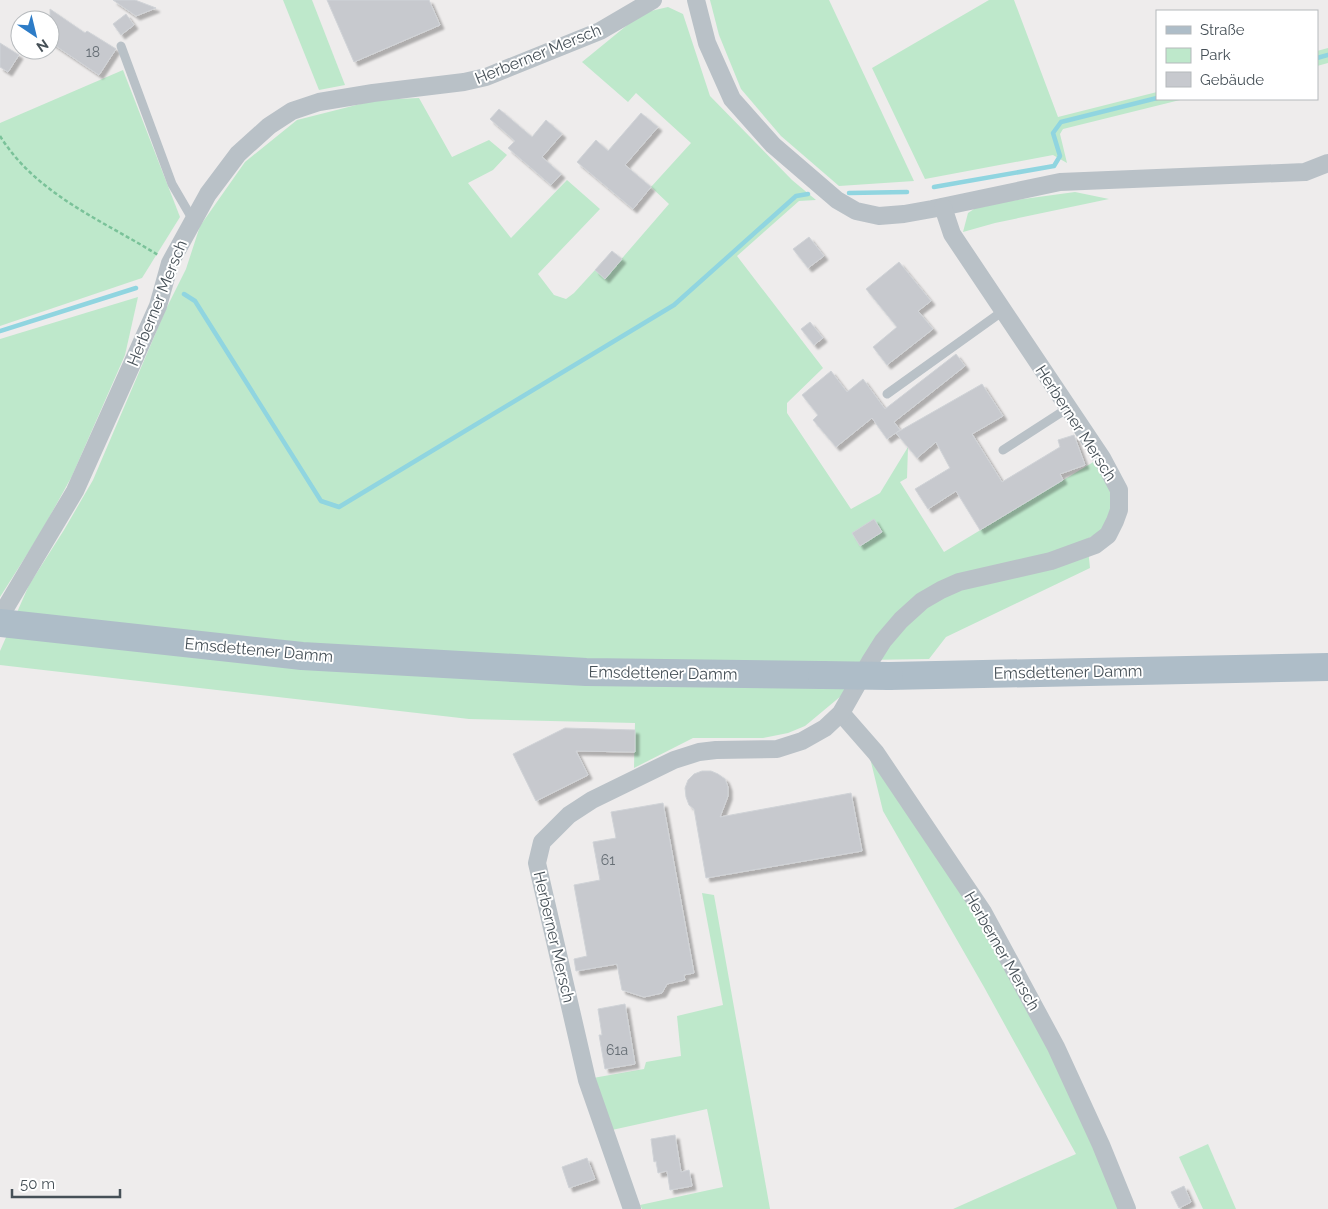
<svg xmlns="http://www.w3.org/2000/svg" width="1328" height="1209" font-family="Raleway,sans-serif">
  <defs>
    <filter id="shadow"><feDropShadow dx="4" dy="4" stdDeviation="1" flood-color="#0004"/></filter>
  </defs>
  <rect width="100%" height="100%" fill="#eeecec"/>
  <g fill="#bee8cb">
    <polygon points="283,0 312,0 345,85 319,90"/>
    <polygon points="710,0 829,0 914,181 839,186 781,136 741,89 719,35"/>
    <polygon points="989,0 1014,0 1058,117 1157,92 1157,99 1184,99 1063,129 1060,134 1067,163 1053,155 925,179 872,68"/>
    <polygon points="668,7 683,14 710,96 792,180 816,200 799,201 737,256 823,368 787,403 787,413 851,509 880,493 908,447 907,478 900,482 944,552 1095,461 1111,491 1111,512 1105,529 1087,539 1090,568 946,637 929,659 865,660 847,691 805,726 788,733 763,738 693,738 634,768 635,723 469,719 0,665 0,651 29,585 64,530 93,480 166,309 186,269 200,226 245,162 297,120 376,100 419,98 452,157 489,140 507,155 493,170 468,183 511,238 567,180 600,209 538,274 554,295 566,299 574,293 595,270 605,278 669,204 651,187 691,143 636,93 628,102 582,62 642,13"/>
    <polygon points="1328,48 1328,63 1317,66 1317,51"/>
    <polygon points="123,70 180,217 142,278 0,326 0,123"/>
    <polygon points="1075,192 1109,199 995,223 963,232 968,213 980,205"/>
    <polygon points="138,297 125,355 72,476 40,534 0,597 0,339"/>
    <polygon points="870,758 976,911 1051,1047 1120,1209 953,1209 1076,1154 984,987 883,811"/>
    <polygon points="702,893 714,895 770,1209 642,1209 640,1205 723,1187 707,1109 612,1130 593,1078 644,1069 646,1062 681,1056 677,1016 723,1005"/>
    <polygon points="1208,1144 1236,1209 1203,1209 1179,1157"/>
  </g>
  <g fill="none" stroke-linecap="round" stroke-linejoin="round">
    <g stroke="#90d5e0" stroke-width="4.5">
      <polyline points="1317,58 1328,55"/>
      <polyline points="934,187 1054,166 1060,156 1053,133 1061,122 1157,98"/>
      <polyline points="849,193 907,192"/>
      <polyline points="184,294 195,301 321,501 339,507 674,305 796,196 808,194"/>
      <polyline points="0,331 136,288"/>
    </g>
  </g>
  <g fill="#c7c9ce" stroke="#d0d3d7" filter="url(#shadow)">
    <polygon points="113,0 135,0 156,8 136,16"/>
    <polygon points="327,0 429,0 440,25 354,62"/>
    <polygon points="50,9 85,33 87,31 116,49 99,75 50,42"/>
    <polygon points="126,14 134,25 121,35 113,24"/>
    <polygon points="0,43 19,55 8,72 0,67"/>
    <polygon points="499,109 532,137 546,120 562,134 542,157 561,174 551,185 508,148 515,141 490,119"/>
    <polygon points="641,113 658,127 625,165 651,187 633,209 577,162 596,140 608,151"/>
    <polygon points="809,237 824,256 808,268 793,249"/>
    <polygon points="612,251 622,259 605,279 595,270"/>
    <polygon points="899,262 931,301 918,311 933,329 887,365 873,347 897,327 866,289"/>
    <polygon points="810,322 823,338 814,345 801,329"/>
    <polygon points="956,354 965,366 894,422 900,430 887,439 872,418 836,447 813,420 818,415 802,395 831,371 847,392 863,379 885,409"/>
    <polygon points="982,384 1003,416 972,434 1002,482 1060,447 1058,440 1074,435 1085,465 1060,474 1063,480 980,530 956,491 928,509 915,489 950,468 936,442 917,458 896,433"/>
    <polygon points="874,519 882,532 860,546 852,533"/>
    <polygon points="565,728 635,730 635,752 576,751 588,775 536,801 513,754"/>
    <polygon points="702,771 711,771 718,774 725,779 728,787 728,796 720,817 851,793 862,851 706,878 694,809 689,805 686,797 685,788 688,780 694,774"/>
    <polygon points="663,803 694,973 684,975 685,980 667,984 662,993 644,997 622,990 617,964 576,971 574,959 587,956 574,885 600,880 593,842 616,838 611,812"/>
    <polygon points="625,1004 635,1064 605,1069 599,1035 602,1035 598,1009"/>
    <polygon points="675,1135 681,1172 689,1170 692,1186 670,1190 667,1171 658,1173 656,1161 654,1162 651,1139"/>
    <polygon points="587,1158 595,1179 569,1188 562,1167"/>
    <polygon points="1184,1186 1191,1202 1179,1208 1171,1192"/>
  </g>
  <g fill="none" stroke-linecap="round" stroke-linejoin="round">
    <path stroke="#7ac299" stroke-width="2.5" stroke-dasharray="4 2.5" stroke-linecap="butt" d="M0 136C37 195 102 220 158 255"/>
    <g stroke="#b9c1c7" stroke-width="9">
      <polyline points="121,46 172,184 193,220"/>
      <polyline points="887,394 1003,311"/>
      <polyline points="1003,450 1068,408"/>
    </g>
    <g stroke="#b9c1c7" stroke-width="18">
      <polyline points="696,0 707,43 732,99 773,145 837,200 856,211 879,216 904,214 932,209 1060,182 1305,172 1328,163"/>
      <polyline points="0,617 75,491 158,306 170,263 208,194 238,154 269,126 292,111 319,102 373,93 464,82 486,77 600,31 653,0"/>
      <polyline points="841,713 876,753 983,912 1056,1047 1101,1145 1127,1209"/>
      <polyline points="632,1209 587,1080 537,863 542,842 569,815 592,800 674,760 699,752 716,750 777,749 802,741 825,728 841,713 871,660 883,641 901,620 922,601 941,590 959,582 1051,561 1095,545 1108,535 1115,521 1119,510 1119,490 1102,458 952,234 943,207"/>
    </g>
    <g stroke="#aebdc8" stroke-width="28">
      <polyline points="0,623 302,656 586,672 822,675"/>
      <polyline points="889,676 1328,667"/>
    </g>
    <polyline stroke="#aebdc8" stroke-width="28" points="822,675 889,676"/>
  </g>
  <g text-anchor="middle" dominant-baseline="central" stroke-width="4" stroke-linejoin="round" paint-order="stroke">
    <g font-size="14" fill="#666e75">
      <text x="93" y="52">18</text>
      <text x="608" y="860">61</text>
      <text x="617" y="1050">61a</text>
    </g>
    <g font-size="16" fill="#465057" stroke="#fff">
      <text transform="translate(538 54) rotate(-22)">Herberner Mersch</text>
      <text transform="translate(157 303) rotate(-68)">Herberner Mersch</text>
      <text transform="translate(1076 423) rotate(57)">Herberner Mersch</text>
      <text transform="translate(259 650) rotate(5)">Emsdettener Damm</text>
      <text transform="translate(1068 672) rotate(-1)">Emsdettener Damm</text>
      <text transform="translate(663 673) rotate(1)">Emsdettener Damm</text>
      <text transform="translate(554 937) rotate(77)">Herberner Mersch</text>
      <text transform="translate(1002 951) rotate(60)">Herberner Mersch</text>
    </g>
  </g>
  <rect x="1156" y="10" width="162" height="90" fill="#ffffff" stroke="#b5b9bc"/>
  <rect x="1166" y="26" width="25" height="8" fill="#aebdc8" stroke="#b5b9bc"/>
  <text x="1200" y="35" font-size="15" fill="#465057">Straße</text>
  <rect x="1166" y="48" width="25" height="15" fill="#bee8cb" stroke="#b5b9bc"/>
  <text x="1200" y="60" font-size="15" fill="#465057">Park</text>
  <rect x="1166" y="72" width="25" height="15" fill="#c7c9ce" stroke="#b5b9bc"/>
  <text x="1200" y="85" font-size="15" fill="#465057">Gebäude</text>
  <g transform="translate(35 35) rotate(145)"><circle r="24" fill="#ffffff" stroke="#b5b9bc"/>
  <path d="M0-4L9 19L0 12L-9 19Z" fill="#2d7cc7"/>
  <text y="-8" font-size="14" font-weight="bold" text-anchor="middle" fill="#465057">N</text>
  </g>
  <path d="M12 1189v8h108v-8" fill="none" stroke="#465057" stroke-width="2.5"/>
  <text x="20" y="1189" font-size="15" fill="#465057" stroke="#ffffff" stroke-width="4" paint-order="stroke">50 m</text>
</svg>
